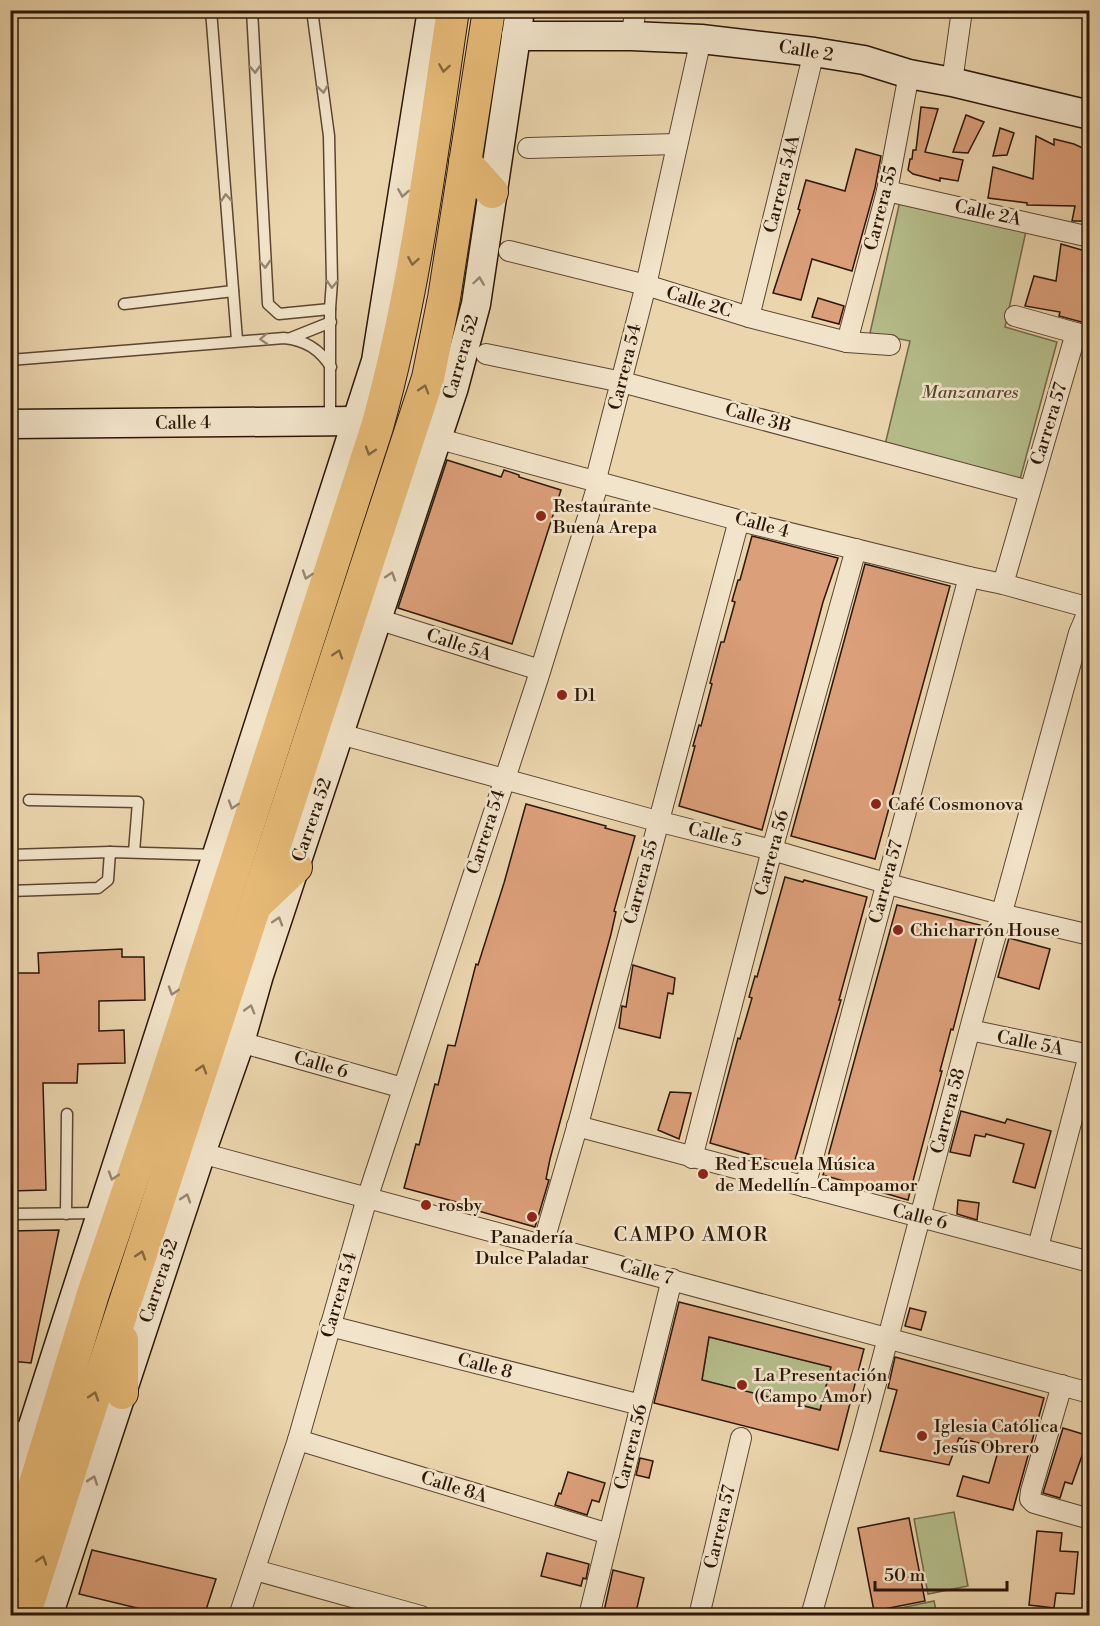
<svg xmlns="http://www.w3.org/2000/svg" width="1100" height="1626" font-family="'Libre Bodoni',serif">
  <rect width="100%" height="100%" fill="#ebd5ad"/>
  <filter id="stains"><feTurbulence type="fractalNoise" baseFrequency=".00333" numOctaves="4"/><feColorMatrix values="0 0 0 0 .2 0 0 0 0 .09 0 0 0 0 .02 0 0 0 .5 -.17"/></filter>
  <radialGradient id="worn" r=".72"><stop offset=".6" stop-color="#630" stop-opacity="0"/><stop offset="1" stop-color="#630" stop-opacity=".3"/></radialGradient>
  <g fill="#b5be8b" stroke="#706a49" stroke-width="1.5">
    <polygon points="900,201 1026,231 1005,327 1057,342 1019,483 884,449 910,341 870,333"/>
    <polygon points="709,1337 831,1367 820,1410 702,1380"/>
    <polygon points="954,1512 968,1586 928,1594 914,1519"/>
    <polygon points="934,1601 937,1615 897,1615 896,1609"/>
  </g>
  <g fill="#db9f79" stroke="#2b1607" stroke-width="1.5" fill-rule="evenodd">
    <polygon points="921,107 938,109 925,152 963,160 958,181 940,178 940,181 913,174 908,170 910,159 912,159 913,150 916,150"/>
    <polygon points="966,115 984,122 968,153 953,152"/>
    <polygon points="1000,128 1014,133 1007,155 993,156"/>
    <polygon points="1036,136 1054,145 1054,139 1074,144 1089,151 1089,221 1072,221 1075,206 1027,205 1027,203 988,198 993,167 1033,179"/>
    <polygon points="856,149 881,156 875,188 852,271 812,259 801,300 773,293 800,210 798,209 806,180 845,191"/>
    <polygon points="1061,244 1089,252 1089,271 1084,286 1089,289 1089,324 1059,316 1060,312 1025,306 1034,276 1056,281"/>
    <polygon points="818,298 844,306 839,324 812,317"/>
    <polygon points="447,460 501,477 504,470 519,475 519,477 561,490 512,644 398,608"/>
    <polygon points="752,536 838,558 823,602 762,830 679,806 695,746 693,746 699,725 701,726 712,684 710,683 721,642 724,642 735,602 732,601 738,580 740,580"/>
    <polygon points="865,564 950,586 875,859 791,836"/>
    <polygon points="526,804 606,826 605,828 635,836 614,911 616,912 611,934 550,1159 546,1179 549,1180 535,1227 468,1208 468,1205 404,1188 416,1144 419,1145 435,1084 438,1085 448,1045 455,1046 476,964 478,965 504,883"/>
    <polygon points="785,877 803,882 804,880 867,897 839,1000 841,1000 793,1167 710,1143 738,1038 740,1039 752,998 749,997 755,976 757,977"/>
    <polygon points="897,905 980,925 953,1030 951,1029 940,1071 942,1071 908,1200 823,1175"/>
    <polygon points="1009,938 1050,949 1039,989 998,977"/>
    <polygon points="122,949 122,957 144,957 145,1000 99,1001 99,1031 124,1030 125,1063 78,1064 77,1083 43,1083 46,1190 10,1191 10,973 39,973 38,953"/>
    <polygon points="633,965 675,978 673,994 668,993 660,1038 619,1028 622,1006 626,1007"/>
    <polygon points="670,1092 691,1093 679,1139 658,1130"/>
    <polygon points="961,1111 1005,1123 1007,1119 1051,1131 1035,1188 1013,1182 1024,1144 986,1134 985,1137 975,1135 970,1156 950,1152"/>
    <polygon points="958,1200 979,1203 977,1220 957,1214"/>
    <polygon points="59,1230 31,1363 10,1361 10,1231"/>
    <path d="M679 1302 864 1349 838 1450 654 1403ZM709 1337 831 1367 820 1410 702 1380Z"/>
    <polygon points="910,1308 926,1312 921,1330 905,1326"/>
    <polygon points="895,1357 1044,1398 1013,1510 957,1496 963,1476 989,1483 999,1448 959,1438 949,1465 880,1451 897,1390 888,1388"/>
    <polygon points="1063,1428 1089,1436 1072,1484 1065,1482 1060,1498 1043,1493"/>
    <polygon points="640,1458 653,1461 649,1478 636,1475"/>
    <polygon points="568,1472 605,1483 599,1502 592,1500 587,1515 555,1505 559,1493 561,1494"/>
    <polygon points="909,1518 925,1601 874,1611 858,1528"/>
    <polygon points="1037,1531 1062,1533 1060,1551 1078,1552 1074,1594 1056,1593 1054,1608 1029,1605"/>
    <polygon points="92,1550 216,1579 204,1616 170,1616 79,1594"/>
    <polygon points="547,1553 589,1564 586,1579 583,1578 581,1586 541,1576"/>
    <polygon points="613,1570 644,1578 635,1616 603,1616"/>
  </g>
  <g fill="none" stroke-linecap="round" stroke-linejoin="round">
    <g stroke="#5b4630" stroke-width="13">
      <g id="lane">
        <polyline points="211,10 237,340"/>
        <polyline points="252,10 268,304 279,314 330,309"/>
        <polyline points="312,10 329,136 332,281 330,309 330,420"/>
        <polyline points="124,304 233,291"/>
        <polyline points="291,338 331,322"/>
        <path d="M10 360 284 338C306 340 320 350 331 367"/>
        <polyline points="29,800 138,802 134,852"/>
        <polyline points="10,855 110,852 216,855"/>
        <polyline points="10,891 98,888 108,880 110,852"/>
        <polyline points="10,1214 100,1213"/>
        <polyline points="66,1214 67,1114"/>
        <polyline points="10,1425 30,1430"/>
      </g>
    </g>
    <g stroke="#5b4630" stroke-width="22">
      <g id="street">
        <polyline points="631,36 636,10"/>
        <polyline points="952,82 962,10"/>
        <polyline points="528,148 677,144"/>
        <polyline points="887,191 1090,237"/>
        <polyline points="509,251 646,285 749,317 847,342 890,345"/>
        <polyline points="1015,316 1090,337"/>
        <polyline points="749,317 814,52"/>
        <polyline points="847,342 887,191 909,74"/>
        <polyline points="486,354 622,382 1029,491"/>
        <polyline points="436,438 749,523 969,577 1003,584 1090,608"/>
        <polyline points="1003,584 1076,333"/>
        <polyline points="377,619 540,670"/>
        <polyline points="340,734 657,821 772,850 896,886 1001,914 1090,935"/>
        <polyline points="970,1030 1090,1055"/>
        <polyline points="240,1042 403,1088"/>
        <polyline points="577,1126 1090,1262"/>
        <polyline points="201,1153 1090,1393"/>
        <polyline points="692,1158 772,850 856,549"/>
        <polyline points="805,1187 969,577"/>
        <polyline points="543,1244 580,1117 739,520"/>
        <polyline points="1038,1247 1089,1055"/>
        <polyline points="330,1326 641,1405"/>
        <polyline points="1062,1385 1031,1491 1030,1499 1034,1503 1090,1519"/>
        <polyline points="298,1440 609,1534"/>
        <polyline points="255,1570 421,1616"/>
        <polyline points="239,1616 298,1440 365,1205 538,678 596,491 598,471 646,285 701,39"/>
        <polyline points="589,1616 672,1279"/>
        <polyline points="699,1616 741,1438"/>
        <polyline points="811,1616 862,1436 972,1021 1079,633 1090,607"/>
      </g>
    </g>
    <g stroke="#2b1607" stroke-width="31">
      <g id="secondary">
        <polyline points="516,36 631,36 701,39 814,52 864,60 909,74 952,82 1090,115"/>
        <polyline points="10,424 356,421"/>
        <polyline points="10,1497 376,361 432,10"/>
        <polyline points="48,1616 201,1153 240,1042 259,975 454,387 476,304 520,10"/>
      </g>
    </g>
    <g stroke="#2b1607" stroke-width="34">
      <g id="primary">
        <polyline points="465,162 492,192"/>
        <polyline points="258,903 296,867"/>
        <polyline points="122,1393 122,1340"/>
        <path d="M10 1566 93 1294 158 1103 377 427C415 291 432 150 453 10"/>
        <polyline points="24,1616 76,1452 428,378 444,298 489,10"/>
      </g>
    </g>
    <use href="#lane" stroke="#f2e4ca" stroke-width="10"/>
    <use href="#street" stroke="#f2e4ca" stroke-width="20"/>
    <use href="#secondary" stroke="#f2e4ca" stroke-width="28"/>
    <use href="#primary" stroke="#e6ba76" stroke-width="32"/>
  </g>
  <defs><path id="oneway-chevron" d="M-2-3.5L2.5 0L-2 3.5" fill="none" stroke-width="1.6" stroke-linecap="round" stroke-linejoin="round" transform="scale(1.5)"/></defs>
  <g stroke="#88683e">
    <use href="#oneway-chevron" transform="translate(444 68) rotate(99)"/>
    <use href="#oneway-chevron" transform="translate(413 261) rotate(100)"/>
    <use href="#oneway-chevron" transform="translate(424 389) rotate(-73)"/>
    <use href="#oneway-chevron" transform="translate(370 451) rotate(108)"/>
    <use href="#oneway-chevron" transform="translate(338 654) rotate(-72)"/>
    <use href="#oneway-chevron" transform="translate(202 1069) rotate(-72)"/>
    <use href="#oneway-chevron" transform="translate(141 1255) rotate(-72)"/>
    <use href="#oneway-chevron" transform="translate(94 1396) rotate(-72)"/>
    <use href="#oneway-chevron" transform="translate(42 1560) rotate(-72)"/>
  </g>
  <g stroke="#988772">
    <use href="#oneway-chevron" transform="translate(255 69) rotate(87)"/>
    <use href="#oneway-chevron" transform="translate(323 89) rotate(82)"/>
    <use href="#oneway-chevron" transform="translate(403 193) rotate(99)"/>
    <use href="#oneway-chevron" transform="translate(226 198) rotate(-94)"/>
    <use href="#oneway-chevron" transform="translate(265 264) rotate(87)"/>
    <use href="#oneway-chevron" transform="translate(479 281) rotate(-82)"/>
    <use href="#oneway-chevron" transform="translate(332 284) rotate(92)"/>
    <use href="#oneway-chevron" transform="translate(264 339) rotate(177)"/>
    <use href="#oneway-chevron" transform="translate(307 575) rotate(108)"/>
    <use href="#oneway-chevron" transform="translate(391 576) rotate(-72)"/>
    <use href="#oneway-chevron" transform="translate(233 805) rotate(108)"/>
    <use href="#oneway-chevron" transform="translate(278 921) rotate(-72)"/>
    <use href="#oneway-chevron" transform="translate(173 991) rotate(108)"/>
    <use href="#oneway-chevron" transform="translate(250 1009) rotate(-74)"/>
    <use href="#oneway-chevron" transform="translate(113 1176) rotate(108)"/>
    <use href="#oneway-chevron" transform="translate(186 1198) rotate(-72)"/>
    <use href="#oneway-chevron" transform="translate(93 1480) rotate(-71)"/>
  </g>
  <g fill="#8f2418" stroke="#f2e4ca" stroke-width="2">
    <circle cx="541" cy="516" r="6"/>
    <circle cx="562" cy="695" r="6"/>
    <circle cx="876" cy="804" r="6"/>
    <circle cx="898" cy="930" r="6"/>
    <circle cx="703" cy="1174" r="6"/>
    <circle cx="426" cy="1205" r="6"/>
    <circle cx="532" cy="1217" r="6"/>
    <circle cx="742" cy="1385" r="6"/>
    <circle cx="922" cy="1436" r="6"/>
  </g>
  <g text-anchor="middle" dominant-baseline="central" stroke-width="5" stroke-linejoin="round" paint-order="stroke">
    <g font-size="18" fill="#2b1607" stroke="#f2e4ca">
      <text transform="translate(806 51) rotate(9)">Calle 2</text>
      <text transform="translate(782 184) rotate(-76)">Carrera 54A</text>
      <text transform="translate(881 208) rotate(-76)">Carrera 55</text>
      <text transform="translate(988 213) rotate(12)">Calle 2A</text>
      <text transform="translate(699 302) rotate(17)">Calle 2C</text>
      <text transform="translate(461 357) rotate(-74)">Carrera 52</text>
      <text transform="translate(625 367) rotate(-76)">Carrera 54</text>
      <text transform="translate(758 418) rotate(15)">Calle 3B</text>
      <text transform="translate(183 423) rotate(-1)">Calle 4</text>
      <text transform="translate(1049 424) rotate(-73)">Carrera 57</text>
      <text transform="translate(762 525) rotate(15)">Calle 4</text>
      <text transform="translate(459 645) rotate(18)">Calle 5A</text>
      <text transform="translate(312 820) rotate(-71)">Carrera 52</text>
      <text transform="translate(486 832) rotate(-72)">Carrera 54</text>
      <text transform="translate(715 835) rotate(14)">Calle 5</text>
      <text transform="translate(772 853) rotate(-75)">Carrera 56</text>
      <text transform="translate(641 882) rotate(-75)">Carrera 55</text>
      <text transform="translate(886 882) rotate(-75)">Carrera 57</text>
      <text transform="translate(1030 1043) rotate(11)">Calle 5A</text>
      <text transform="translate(321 1065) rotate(16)">Calle 6</text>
      <text transform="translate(948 1111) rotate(-75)">Carrera 58</text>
      <text transform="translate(920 1217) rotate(14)">Calle 6</text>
      <text transform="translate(646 1272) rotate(15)">Calle 7</text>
      <text transform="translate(159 1281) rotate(-72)">Carrera 52</text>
      <text transform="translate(339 1295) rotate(-74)">Carrera 54</text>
      <text transform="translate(485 1366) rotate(14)">Calle 8</text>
      <text transform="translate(631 1447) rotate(-76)">Carrera 56</text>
      <text transform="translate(454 1487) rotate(17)">Calle 8A</text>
      <text transform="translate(720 1527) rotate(-77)">Carrera 57</text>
    </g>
    <g font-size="18" font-style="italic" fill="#54482f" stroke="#f2e4ca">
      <text x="970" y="392">Manzanares</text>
    </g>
    <g font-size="18" fill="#2b1607" stroke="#f2e4ca" text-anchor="start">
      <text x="553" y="506">Restaurante<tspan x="553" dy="21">Buena Arepa</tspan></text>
      <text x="574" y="695">D1</text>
      <text x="888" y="804">Café Cosmonova</text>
      <text x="910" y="930">Chicharrón House</text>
      <text x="715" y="1164">Red Escuela Música<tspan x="715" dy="21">de Medellín-Campoamor</tspan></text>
      <text x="438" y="1205">rosby</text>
      <text x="532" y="1237" text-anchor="middle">Panadería<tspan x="532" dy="21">Dulce Paladar</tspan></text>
      <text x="754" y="1375">La Presentación<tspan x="754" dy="21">(Campo Amor)</tspan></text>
      <text x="934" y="1426">Iglesia Católica<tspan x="934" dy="21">Jesús Obrero</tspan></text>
    </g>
    <g font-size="20" letter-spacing="1.5" fill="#2b1607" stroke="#f2e4ca">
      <text x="691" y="1235">CAMPO AMOR</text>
    </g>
  </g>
  <rect width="1100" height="1626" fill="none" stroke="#ebd5ad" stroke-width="36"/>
  <rect x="12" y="12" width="1076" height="1602" fill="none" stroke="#2b1607" stroke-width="3"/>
  <rect x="18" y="18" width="1064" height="1590" fill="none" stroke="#2b1607" stroke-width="1.5"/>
  <path d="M875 1581v9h132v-9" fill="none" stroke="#2b1607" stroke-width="3"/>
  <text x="884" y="1581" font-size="18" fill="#2b1607" stroke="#f2e4ca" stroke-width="4.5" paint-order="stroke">50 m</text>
  <rect width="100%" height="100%" filter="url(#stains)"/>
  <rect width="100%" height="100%" fill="url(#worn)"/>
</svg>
